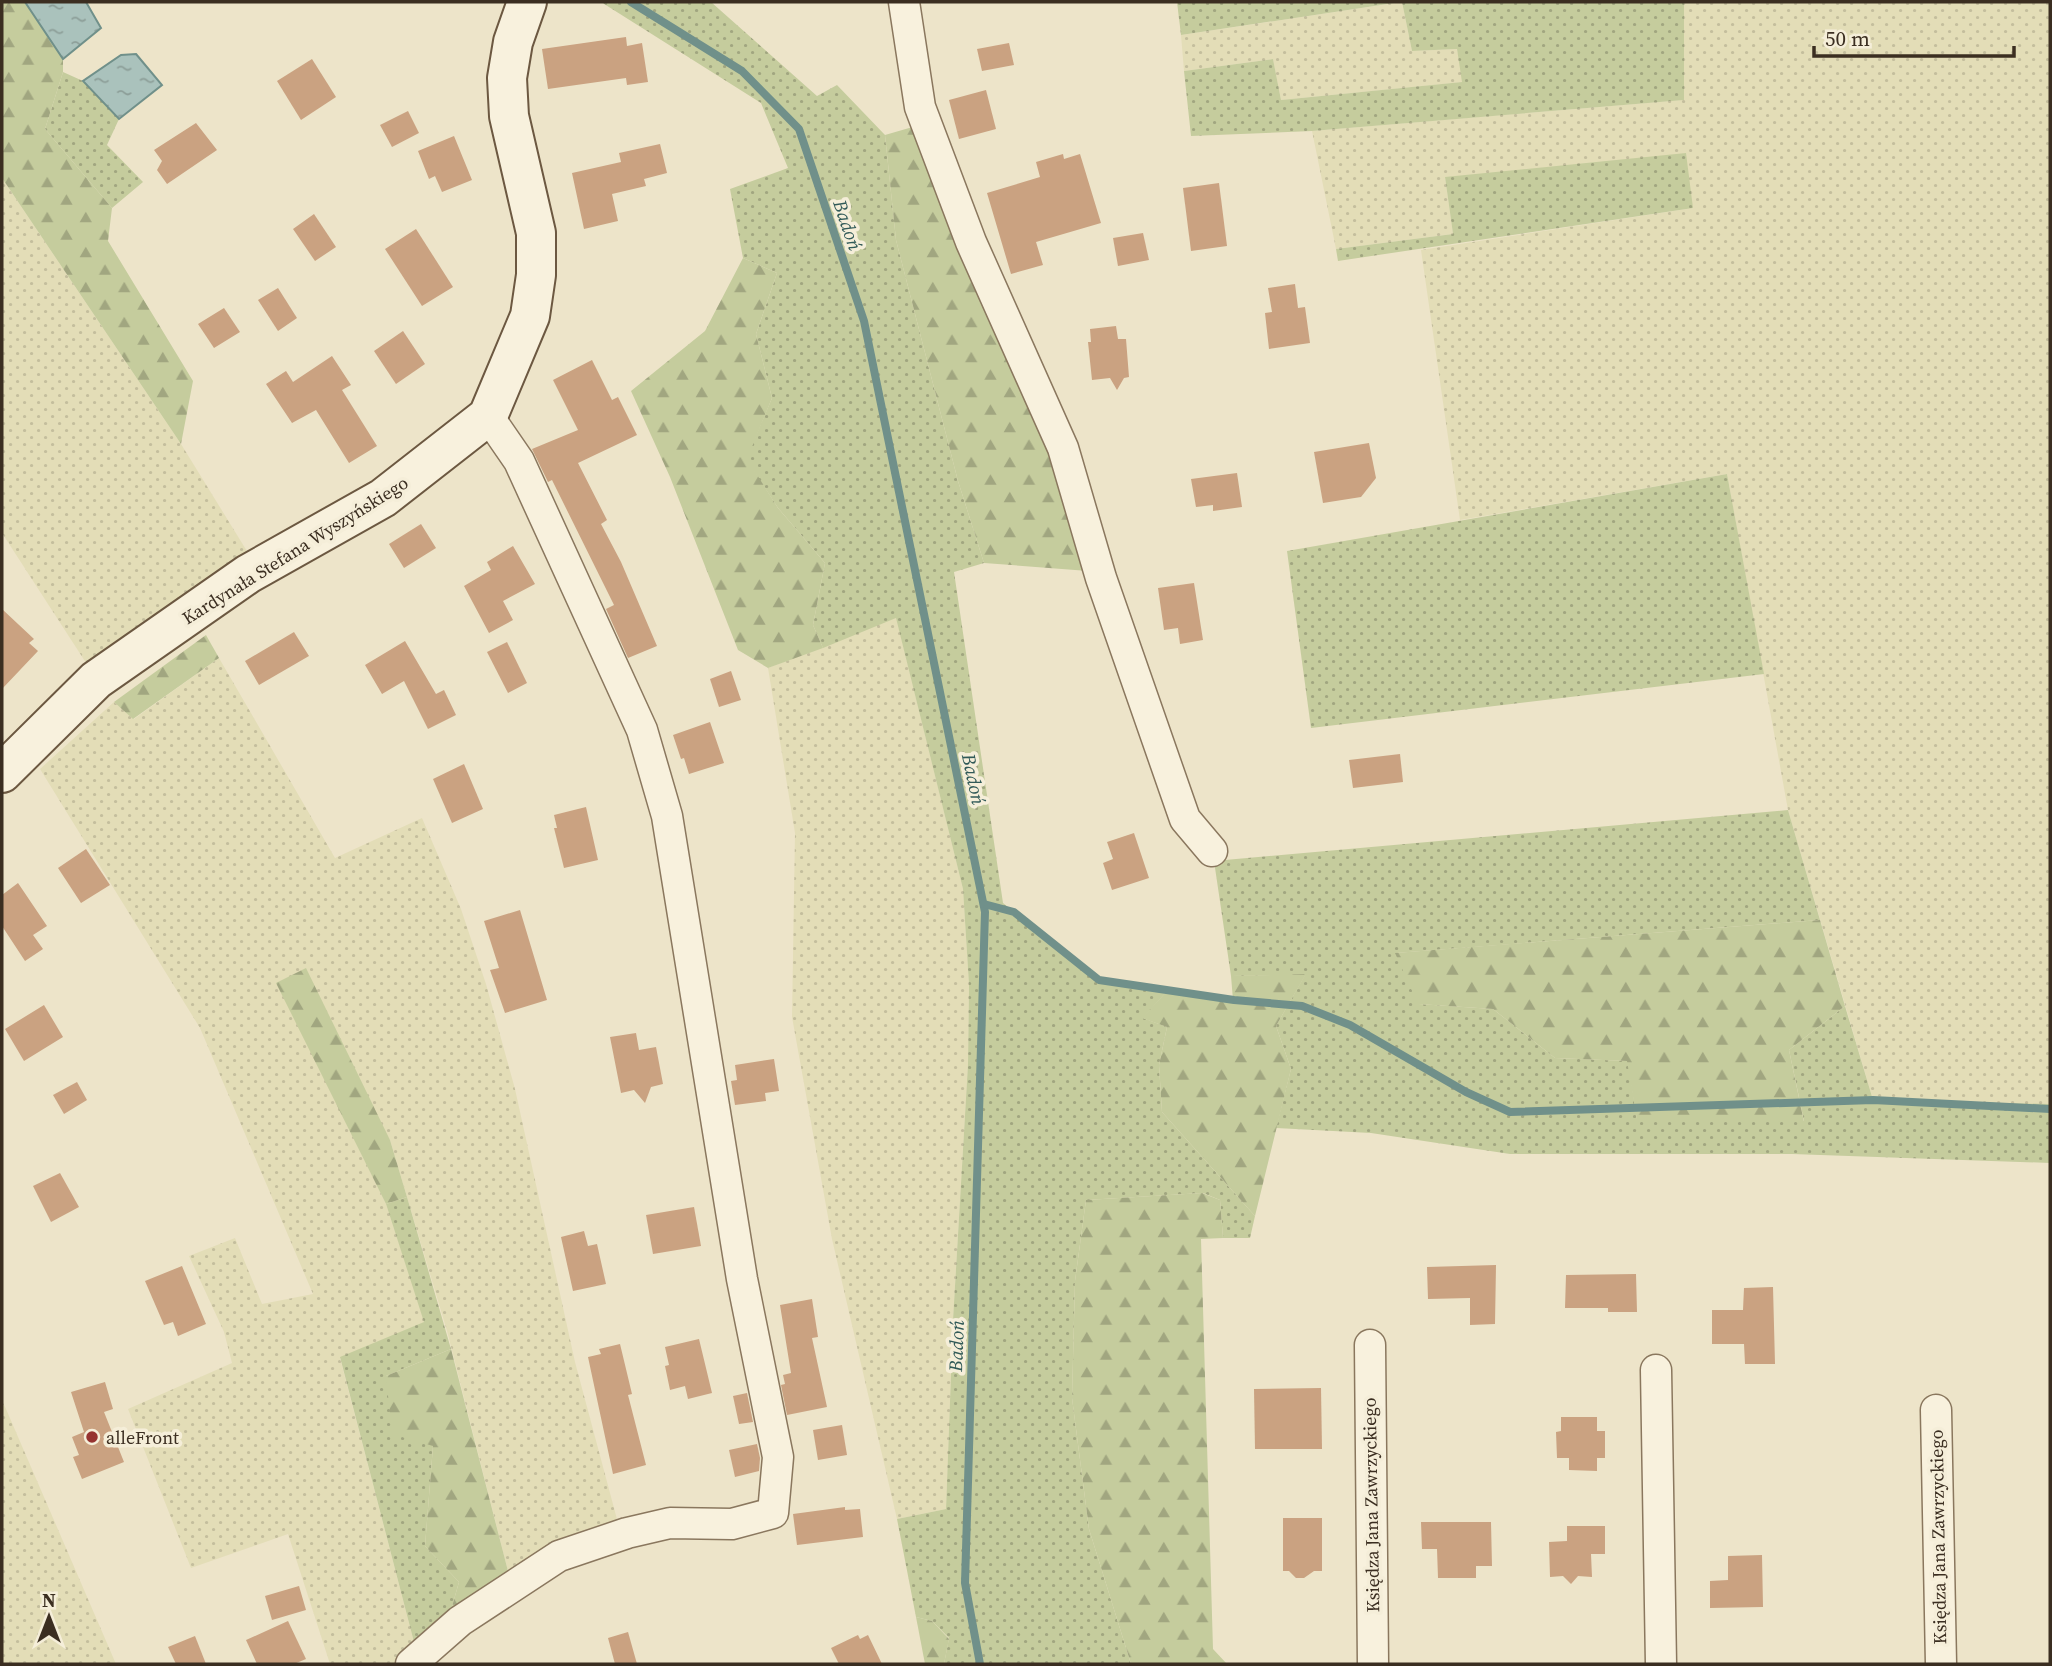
<svg xmlns="http://www.w3.org/2000/svg" width="2052" height="1666" font-family="'Source Serif 4',serif">
  <defs>
    <pattern id="farmland-dots" width="8" height="8" patternUnits="userSpaceOnUse" patternTransform="scale(1.75)"><rect width="8" height="8" fill="#e3ddb7"/><path d="M2 2h.1M6 6h.1" fill="none" stroke="#c4be9d" stroke-width="1.8" stroke-linecap="round"/></pattern>
    <pattern id="grass-dots" width="8" height="8" patternUnits="userSpaceOnUse" patternTransform="scale(1.75)"><rect width="8" height="8" fill="#c5cc9d"/><path d="M2 2h.1M6 6h.1" fill="none" stroke="#a1a680" stroke-width="1.8" stroke-linecap="round"/></pattern>
    <pattern id="forest-firs" width="22" height="20" patternUnits="userSpaceOnUse" patternTransform="scale(1.75)"><rect width="22" height="20" fill="#c5cc9d"/><path d="M5 1l3.5 6h-7zM16 11l3.5 6h-7z" fill="#a1a680"/></pattern>
    <pattern id="water-ripples" width="26" height="14" patternUnits="userSpaceOnUse" patternTransform="scale(1.75)"><rect width="26" height="14" fill="#aac2bc"/><path d="M2 4q2-2 4 0t4 0M15 11q2-2 4 0t4 0" fill="none" stroke="#8c9e98"/></pattern>
  </defs>
  <rect width="100%" height="100%" fill="#ede4c9"/>
  <g fill="url(#farmland-dots)">
    <polygon points="1402,2 1412,51 1457,49 1463,82 1281,100 1273,59 1184,71 1181,35"/>
    <polygon points="1684,2 2050,2 2050,1109 1873,1100 1788,810 1727,474 1460,520 1421,250 1693,208 1445,177 1453,234 1336,249 1312,131 1683,100"/>
    <polygon points="2,178 181,444 250,556 90,669 2,533"/>
    <polygon points="896,617 963,889 969,985 968,1064 953,1320 946,1509 897,1519 832,1239 792,1017 795,833 768,668"/>
    <polygon points="219,658 335,858 422,818 461,909 486,984 515,1089 575,1362 618,1523 509,1575 447,1331 390,1140 277,982 386,1204 425,1322 340,1358 415,1646 398,1664 330,1664 288,1534 191,1568 128,1409 232,1363 224,1332 189,1256 235,1238 262,1304 313,1294 200,1028 40,769 114,702 134,719"/>
    <polygon points="2,1401 6,1409 116,1664 2,1664"/>
  </g>
  <g fill="url(#grass-dots)">
    <polygon points="601,2 711,2 817,96 837,85 885,135 896,240 958,481 984,563 954,572 1003,903 1099,980 1168,990 1143,1018 1167,1027 1159,1065 1162,1112 1255,1216 1250,1238 1223,1238 1220,1200 1203,1193 1086,1200 1075,1281 1072,1398 1089,1529 1131,1664 944,1664 949,1638 932,1621 916,1617 897,1519 946,1509 953,1320 968,1064 969,985 963,889 896,618 823,648 813,625 825,563 778,508 746,459 772,398 756,334 777,273 743,258 730,189 788,168 761,103"/>
    <polygon points="1177,2 1401,2 1181,35"/>
    <polygon points="1402,2 1684,2 1684,100 1312,131 1191,136 1184,71 1273,59 1281,100 1462,82 1457,49 1412,51"/>
    <polygon points="63,72 83,81 119,119 107,145 143,182 112,208 45,129"/>
    <polygon points="1686,153 1693,208 1338,261 1336,249 1453,234 1445,177"/>
    <polygon points="1727,474 1764,674 1311,728 1287,551"/>
    <polygon points="1788,810 1820,920 1396,953 1419,1004 1493,1009 1555,1058 1628,1061 1637,1119 1804,1121 1789,1050 1845,1006 1873,1100 2050,1104 2050,1163 1792,1154 1510,1154 1371,1133 1276,1128 1291,1069 1276,1026 1305,975 1231,976 1214,861"/>
    <polygon points="407,1197 451,1349 386,1376 433,1446 425,1546 459,1582 449,1617 415,1646 340,1357 424,1322 386,1204"/>
  </g>
  <g fill="url(#forest-firs)">
    <polygon points="2,2 25,2 63,59 63,72 45,129 112,208 108,241 193,381 181,444 2,178"/>
    <polygon points="916,126 1049,448 1088,571 984,563 958,481 896,240 885,135"/>
    <polygon points="743,258 777,273 756,334 772,398 747,459 778,508 825,563 813,625 823,648 768,668 738,650 670,477 631,391 705,331"/>
    <polygon points="206,635 219,658 133,719 114,702"/>
    <polygon points="1820,920 1845,1006 1789,1050 1804,1122 1637,1120 1627,1061 1555,1058 1493,1009 1418,1004 1395,953"/>
    <polygon points="306,968 390,1140 407,1197 386,1204 276,983"/>
    <polygon points="1306,974 1276,1026 1291,1069 1255,1216 1162,1112 1159,1065 1167,1027 1142,1018 1168,990 1233,1000 1231,976"/>
    <polygon points="1202,1193 1220,1200 1223,1238 1201,1239 1213,1649 1227,1664 1131,1664 1089,1529 1072,1398 1075,1281 1086,1200"/>
    <polygon points="451,1349 509,1575 449,1617 459,1582 425,1546 433,1446 392,1434 386,1376"/>
    <polygon points="916,1617 932,1621 949,1639 944,1664 925,1664"/>
  </g>
  <g fill="url(#water-ripples)" stroke="#70908a" stroke-width="2">
    <polygon points="25,2 86,2 101,28 63,59"/>
    <polygon points="136,54 162,85 119,119 83,81 121,55"/>
  </g>
  <g fill="none" stroke-linecap="round" stroke-linejoin="round">
    <g stroke="#70908a" stroke-width="8">
      <polyline points="631,2 742,71 799,129 864,321 985,912 965,1583 980,1664"/>
      <polyline points="984,904 1014,912 1099,980 1234,1000 1302,1006 1350,1025 1466,1092 1510,1112 1873,1100 2050,1109"/>
    </g>
  </g>
  <g fill="#caa281">
    <polygon points="626,37 627,46 642,43 648,82 627,85 626,78 548,89 542,49"/>
    <polygon points="1009,43 1014,65 982,71 977,49"/>
    <polygon points="312,59 336,97 301,120 277,81"/>
    <polygon points="986,90 996,129 959,139 949,100"/>
    <polygon points="408,111 419,133 392,147 380,125"/>
    <polygon points="196,123 217,150 167,184 157,170 162,161 154,150"/>
    <polygon points="454,136 472,180 442,192 435,176 429,179 418,151"/>
    <polygon points="660,144 667,173 644,179 646,186 612,194 618,221 584,229 572,173 621,162 619,153"/>
    <polygon points="1063,154 1064,159 1080,154 1101,223 1036,242 1043,265 1011,274 987,193 1040,177 1036,162"/>
    <polygon points="1219,183 1227,246 1191,251 1183,188"/>
    <polygon points="314,214 336,247 315,261 293,229"/>
    <polygon points="416,229 453,287 422,306 385,249"/>
    <polygon points="1143,233 1149,260 1118,266 1113,238"/>
    <polygon points="1295,284 1298,308 1305,307 1310,343 1269,349 1265,313 1272,312 1268,288"/>
    <polygon points="278,288 297,318 278,331 258,300"/>
    <polygon points="224,308 240,332 214,348 198,324"/>
    <polygon points="1116,326 1118,339 1126,339 1129,377 1124,378 1117,390 1110,378 1092,380 1088,342 1091,342 1090,329"/>
    <polygon points="403,331 425,364 396,384 374,351"/>
    <polygon points="332,356 351,385 342,390 377,446 349,463 316,410 292,423 266,384 286,371 293,382"/>
    <polygon points="592,360 612,400 618,397 637,435 578,463 607,520 601,524 621,562 657,646 628,658 606,609 614,605 552,480 548,482 532,449 578,430 553,380"/>
    <polygon points="1369,443 1376,478 1361,497 1323,503 1314,452"/>
    <polygon points="1237,473 1242,507 1213,511 1213,505 1196,507 1191,479"/>
    <polygon points="421,524 436,548 404,568 389,544"/>
    <polygon points="513,546 535,584 503,601 513,620 489,633 464,586 491,570 487,562"/>
    <polygon points="1194,583 1203,640 1180,644 1178,628 1164,630 1158,588"/>
    <polygon points="2,609 34,639 29,643 38,651 2,689"/>
    <polygon points="294,632 309,656 259,685 245,661"/>
    <polygon points="405,641 436,694 444,690 456,715 428,729 404,681 382,694 365,665"/>
    <polygon points="507,642 527,683 508,693 487,652"/>
    <polygon points="731,671 741,700 719,707 710,679"/>
    <polygon points="710,722 724,763 689,774 684,758 681,759 673,735"/>
    <polygon points="1400,754 1403,782 1353,788 1349,760"/>
    <polygon points="464,764 483,809 452,823 433,779"/>
    <polygon points="586,807 598,860 564,868 554,828 557,828 554,815"/>
    <polygon points="1134,833 1149,878 1112,890 1103,863 1113,859 1107,842"/>
    <polygon points="86,849 110,885 81,903 58,868"/>
    <polygon points="18,883 47,926 33,935 43,949 25,961 2,926 2,895"/>
    <polygon points="520,910 547,1000 505,1013 490,970 499,968 484,921"/>
    <polygon points="44,1005 63,1037 24,1061 5,1029"/>
    <polygon points="636,1033 639,1050 656,1047 663,1084 651,1087 645,1103 634,1090 621,1093 610,1037"/>
    <polygon points="774,1059 779,1091 765,1093 766,1101 735,1105 731,1081 737,1080 735,1065"/>
    <polygon points="77,1082 87,1100 64,1114 53,1095"/>
    <polygon points="60,1173 79,1207 51,1222 33,1186"/>
    <polygon points="694,1207 701,1246 653,1254 646,1215"/>
    <polygon points="584,1231 588,1246 597,1244 606,1284 573,1291 561,1237"/>
    <polygon points="1496,1265 1495,1324 1470,1325 1470,1298 1428,1299 1427,1267"/>
    <polygon points="182,1266 206,1324 178,1336 173,1322 164,1325 145,1281"/>
    <polygon points="1636,1274 1637,1312 1608,1312 1608,1308 1565,1308 1566,1275"/>
    <polygon points="1773,1287 1775,1364 1745,1364 1744,1344 1712,1344 1712,1310 1743,1310 1744,1288"/>
    <polygon points="812,1299 818,1337 812,1338 827,1407 787,1415 781,1385 785,1384 783,1375 791,1373 780,1305"/>
    <polygon points="699,1339 712,1393 688,1399 685,1386 670,1390 665,1366 669,1365 665,1347"/>
    <polygon points="620,1344 632,1394 628,1395 646,1465 613,1474 588,1357 601,1354 599,1349"/>
    <polygon points="105,1382 113,1409 104,1412 124,1462 82,1479 73,1457 79,1455 72,1437 84,1432 71,1392"/>
    <polygon points="1321,1388 1322,1449 1255,1449 1254,1389"/>
    <polygon points="747,1393 753,1422 739,1424 733,1396"/>
    <polygon points="1561,1417 1597,1417 1597,1431 1605,1431 1605,1458 1597,1458 1597,1471 1569,1470 1569,1458 1557,1458 1556,1432 1561,1431"/>
    <polygon points="842,1425 847,1455 818,1460 813,1430"/>
    <polygon points="757,1444 760,1458 759,1471 735,1477 729,1450"/>
    <polygon points="845,1507 845,1510 860,1509 863,1537 797,1545 793,1514"/>
    <polygon points="1283,1518 1322,1518 1322,1571 1314,1571 1304,1578 1296,1578 1289,1571 1283,1571"/>
    <polygon points="1421,1522 1491,1522 1492,1566 1476,1566 1476,1578 1438,1578 1437,1549 1422,1549"/>
    <polygon points="1567,1526 1605,1526 1605,1554 1591,1554 1592,1577 1578,1576 1571,1584 1563,1576 1550,1577 1549,1542 1567,1541"/>
    <polygon points="1762,1555 1763,1607 1710,1608 1710,1581 1728,1580 1728,1556"/>
    <polygon points="299,1586 306,1610 272,1620 265,1596"/>
    <polygon points="288,1621 306,1659 294,1664 257,1664 246,1640"/>
    <polygon points="628,1632 637,1664 615,1664 608,1638"/>
    <polygon points="858,1635 860,1639 868,1635 882,1664 839,1664 831,1648"/>
    <polygon points="195,1636 206,1664 176,1664 168,1647"/>
  </g>
  <g fill="none" stroke-linecap="round" stroke-linejoin="round">
    <g stroke="#8a775e" stroke-width="33">
      <g id="street">
        <polyline points="904,2 920,107 971,242 1063,448 1101,578 1185,819 1212,851"/>
        <polyline points="1370,1345 1373,1664"/>
        <polyline points="1656,1370 1661,1664"/>
        <polyline points="1936,1410 1941,1664"/>
        <polyline points="411,1664 460,1621 559,1556 627,1533 670,1523 732,1524 773,1513 778,1457 742,1279 667,816 642,730 519,461 488,416"/>
      </g>
    </g>
    <g stroke="#6c5841" stroke-width="42">
      <polyline id="secondary" points="2,773 96,680 248,574 383,498 488,416 530,316 536,275 536,233 509,116 507,78 513,42 527,2"/>
    </g>
    <use href="#street" stroke="#f8f1dd" stroke-width="30"/>
    <use href="#secondary" stroke="#f8f1dd" stroke-width="38"/>
  </g>
  <circle fill="#963330" stroke="#f5eed9" stroke-width="2.5" cx="92" cy="1437" r="7"/>
  <g text-anchor="middle" dominant-baseline="central" stroke-width="7" stroke-linejoin="round" paint-order="stroke">
    <g font-size="18" fill="#3b2e21" stroke="#f5eed9">
      <text transform="translate(295 550) rotate(-32)">Kardynała Stefana Wyszyńskiego</text>
      <text transform="translate(1371 1505) rotate(-91)">Księdza Jana Zawrzyckiego</text>
      <text transform="translate(1938 1537) rotate(-91)">Księdza Jana Zawrzyckiego</text>
    </g>
    <g font-size="18" fill="#3b2e21" stroke="#f5eed9" text-anchor="start">
      <text x="106" y="1437">alleFront</text>
    </g>
    <g font-size="19" font-style="italic" fill="#315a58" stroke="#f5eed9">
      <text transform="translate(848 225) rotate(71)">Badoń</text>
      <text transform="translate(974 779) rotate(78)">Badoń</text>
      <text transform="translate(956 1346) rotate(-88)">Badoń</text>
    </g>
  </g>
  <rect width="2052" height="1666" fill="none" stroke="#3b2e21" stroke-width="7"/>
  <g transform="translate(49 1617)" stroke="#f5eed9" stroke-width="5" paint-order="stroke">
  <path d="M0-5L12 26L0 18L-12 26Z" fill="#3b2e21"/>
  <text y="-10" font-size="19" font-weight="bold" text-anchor="middle" fill="#3b2e21">N</text>
  </g>
  <path d="M1814 46v10h200v-10" fill="none" stroke="#3b2e21" stroke-width="3.5"/>
  <text x="1825" y="46" font-size="21" fill="#3b2e21" stroke="#f5eed9" stroke-width="5" paint-order="stroke">50 m</text>
</svg>
